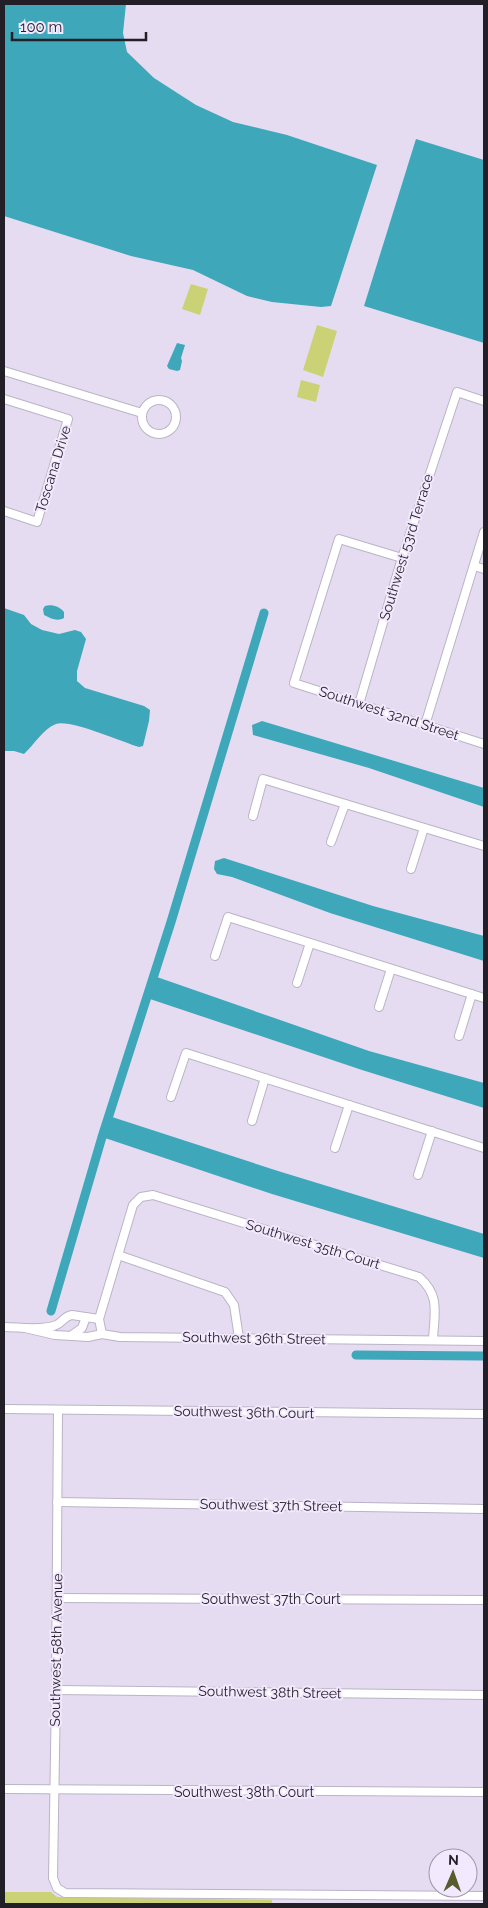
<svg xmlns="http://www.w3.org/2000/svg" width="488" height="1908" font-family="Raleway,sans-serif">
  <rect width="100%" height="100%" fill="#e5dcf1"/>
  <g fill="#cbd276">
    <polygon points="191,284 208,289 200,315 182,309"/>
    <polygon points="317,325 337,331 323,377 303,370"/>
    <polygon points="301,380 320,385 316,402 297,397"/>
    <polygon points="4,1892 51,1892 57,1897 272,1900 272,1904 4,1904"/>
  </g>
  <g fill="#3ea7ba">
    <polygon points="4,4 126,4 123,33 127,52 154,78 196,105 233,122 287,135 377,165 331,306 321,307 272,302 247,296 193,270 131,256 4,216"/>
    <polygon points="416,139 484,160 484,343 364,306"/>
    <polygon points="177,343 185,345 181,358 182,361 180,370 177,371 169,369 167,366"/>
    <path d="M45 606C52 604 60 607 64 612V618C57 622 50 618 44 615L43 609Z"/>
    <path d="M4 608 24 615 31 624 42 630 59 634 75 630 81 632 86 639 77 671V681L85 688 144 706 150 710 149 721 143 746 139 747C122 742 70 719 56 724 43 729 34 745 24 754L14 751H4Z"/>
    <polygon points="262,721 484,788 484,807 369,768 253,735 252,725"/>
    <polygon points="224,858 373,906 484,936 484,961 330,913 232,877 217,874 214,869 215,861"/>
    <polygon points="154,976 369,1051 484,1083 484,1108 362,1070 147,998"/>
    <polygon points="109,1116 278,1171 484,1234 484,1258 272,1194 102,1137"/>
  </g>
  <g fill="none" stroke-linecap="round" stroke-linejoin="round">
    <g stroke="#3ea7ba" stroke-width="9">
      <polyline points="51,1311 102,1137 171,922 264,613"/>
      <polyline points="356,1355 484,1356"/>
    </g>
    <g stroke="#bbb3c6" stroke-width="10">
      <g id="street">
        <polyline points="4,371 142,413"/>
        <polyline points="4,399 68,419 37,522 4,511"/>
        <circle cx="159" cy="417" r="17"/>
        <polyline points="402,558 339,539 294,683 484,744"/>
        <polyline points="474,566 484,569"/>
        <polyline points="359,704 402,558 457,392 484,401"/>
        <polyline points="425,725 484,532"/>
        <polyline points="253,816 263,779 484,846"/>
        <polyline points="331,842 345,804"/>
        <polyline points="411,869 424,828"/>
        <polyline points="215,956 228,917 484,998"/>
        <polyline points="297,983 310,943"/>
        <polyline points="379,1007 391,969"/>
        <polyline points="459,1036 472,994"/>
        <polyline points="171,1097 186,1053 484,1148"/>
        <polyline points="252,1121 265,1078"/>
        <polyline points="335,1148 349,1105"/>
        <polyline points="418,1175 432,1131"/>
        <polyline points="118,1255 225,1292 234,1305 239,1338"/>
        <path d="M4 1327C18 1327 42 1331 56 1325 62 1323 64 1316 72 1315L99 1319"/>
        <polyline points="25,1328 55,1335 88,1337 102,1334 120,1337 484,1341"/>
        <path d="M102 1334 99 1319 133 1205 141 1197 153 1195 419 1277C441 1296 434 1314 433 1340"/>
        <polyline points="72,1335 82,1328 86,1317"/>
        <polyline points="4,1409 484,1414"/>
        <polyline points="58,1411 56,1690 53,1878 57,1888 65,1893 484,1896"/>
        <polyline points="57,1502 484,1509"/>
        <polyline points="57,1598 484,1600"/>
        <polyline points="56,1690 484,1695"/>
        <polyline points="4,1789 484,1792"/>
      </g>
    </g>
    <use href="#street" stroke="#fff" stroke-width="8"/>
  </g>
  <g text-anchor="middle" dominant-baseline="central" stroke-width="4" stroke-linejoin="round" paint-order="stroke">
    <g font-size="14" fill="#231f27" stroke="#f2e9fe">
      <text transform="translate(53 469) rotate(-73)">Toscana Drive</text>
      <text transform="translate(406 547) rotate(-73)">Southwest 53rd Terrace</text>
      <text transform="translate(389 713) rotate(18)">Southwest 32nd Street</text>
      <text transform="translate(313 1244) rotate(17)">Southwest 35th Court</text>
      <text transform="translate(254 1338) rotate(1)">Southwest 36th Street</text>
      <text transform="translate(244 1412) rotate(1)">Southwest 36th Court</text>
      <text transform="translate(271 1505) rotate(1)">Southwest 37th Street</text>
      <text x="271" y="1599">Southwest 37th Court</text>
      <text transform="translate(56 1650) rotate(-89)">Southwest 58th Avenue</text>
      <text transform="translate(270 1692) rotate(1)">Southwest 38th Street</text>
      <text x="244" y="1792">Southwest 38th Court</text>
    </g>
  </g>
  <rect width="488" height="1908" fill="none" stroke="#231f27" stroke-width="10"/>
  <g transform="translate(453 1873) rotate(2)"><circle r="24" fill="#f2e9fe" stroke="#9f98a8"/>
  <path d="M0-4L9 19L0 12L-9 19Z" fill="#565c2b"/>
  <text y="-8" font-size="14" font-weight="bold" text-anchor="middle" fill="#231f27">N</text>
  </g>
  <path d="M12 32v8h134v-8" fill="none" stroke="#231f27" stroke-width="2.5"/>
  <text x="20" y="32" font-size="15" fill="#231f27" stroke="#f2e9fe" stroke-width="4" paint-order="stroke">100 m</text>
</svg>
